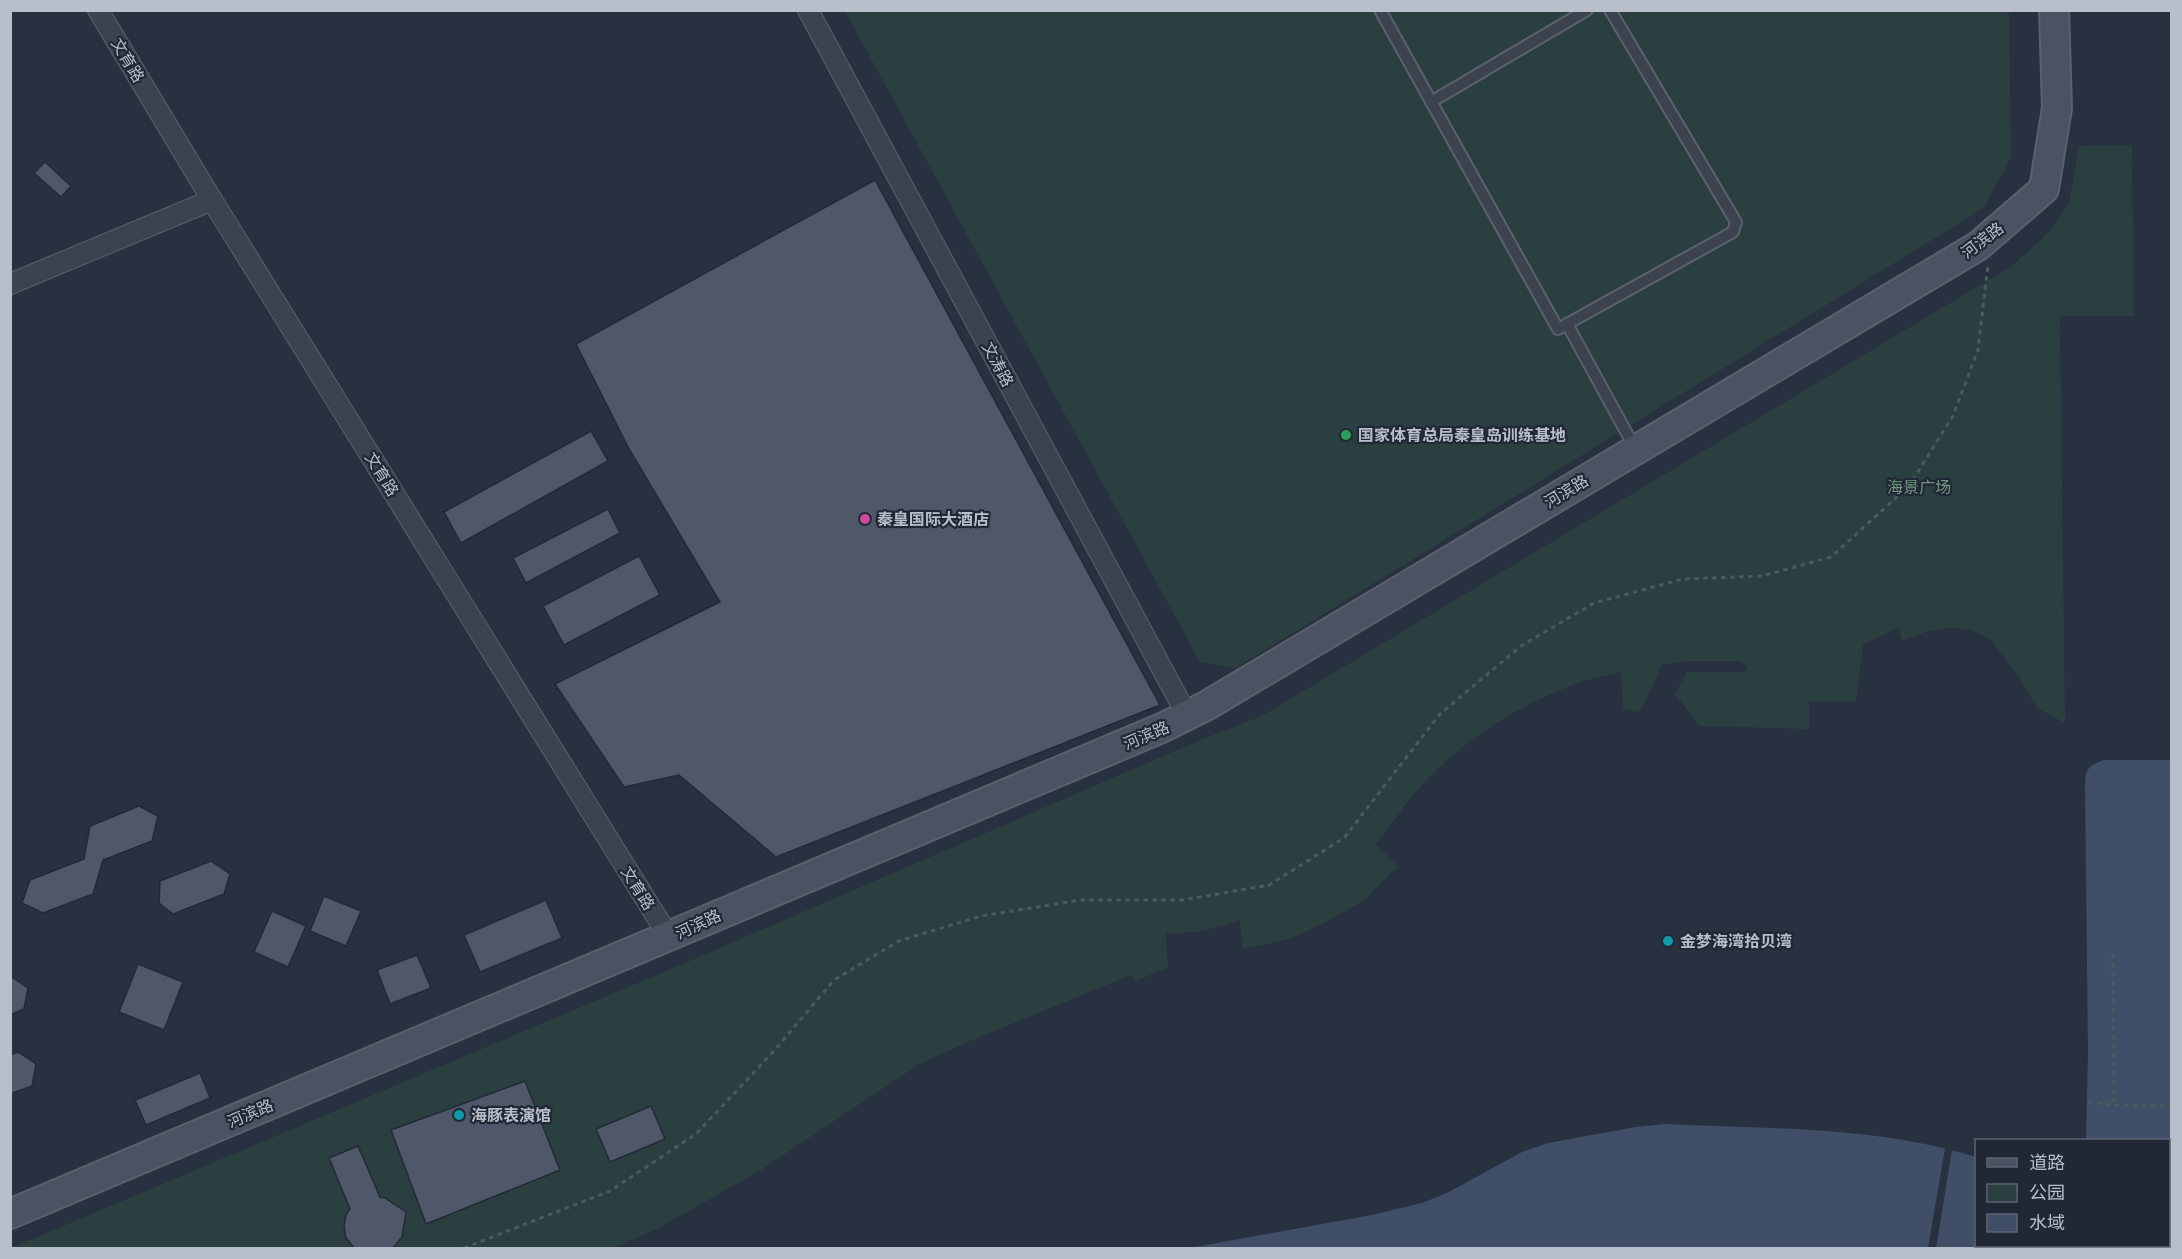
<svg xmlns="http://www.w3.org/2000/svg" width="2182" height="1259" font-family="Quicksand,'Noto Sans SC',sans-serif">
  <rect width="100%" height="100%" fill="#28313f"/>
  <g fill="#2b3f41">
    <polygon points="845,11 2009,11 2011,157 1984,208 1236,668 1200,662"/>
    <path d="M2132 145 2134 316H2060L2065 723 2037 708 2019 677 1990 639 1970 630 1952 628 1928 631 1902 641 1898 628 1863 645 1856 702 1809 701V729L1699 726 1675 694 1687 672H1745L1747 667 1741 661H1683L1662 665 1640 712 1623 709 1621 672C1605 676 1587 679 1572 685 1515 707 1462 741 1421 786 1404 804 1391 826 1376 845L1398 867 1364 900 1332 919 1293 938 1264 945 1242 948 1240 920C1215 929 1193 934 1166 933L1168 968 1135 981 1131 975 965 1043 918 1065 761 1170 659 1228 614 1248H11L678 966 1198 741 1262 716 2012 266 2047 234 2069 203 2079 146Z"/>
  </g>
  <g fill="#404e67">
    <path d="M2104 760H2171V1248H2085V1246H2168V1140H2086L2088 1053 2085 781C2086 767 2091 765 2104 760Z"/>
    <path d="M1665 1124C1769 1129 1876 1126 1976 1157V1246H2058L2059 1248H1189L1372 1215 1422 1203 1447 1193 1522 1152 1548 1143 1636 1127Z"/>
  </g>
  <polygon fill="#28313f" points="1945,1148 1952,1150 1936,1248 1928,1248"/>
  <g fill="#4f5868" stroke="#232a37" stroke-width="1.5">
    <polygon points="45,162 71,186 61,197 34,173"/>
    <polygon points="875,180 1160,705 776,857 679,775 624,787 555,684 720,602 629,449 576,344"/>
    <polygon points="591,431 608,461 461,543 444,512"/>
    <polygon points="608,509 620,533 526,583 513,558"/>
    <polygon points="639,556 660,595 564,645 543,606"/>
    <polygon points="139,806 158,816 152,841 103,860 93,894 43,913 22,903 30,880 84,859 90,826"/>
    <polygon points="211,861 230,874 224,894 173,914 159,903 160,881"/>
    <polygon points="324,896 361,911 346,946 310,931"/>
    <polygon points="546,900 562,938 480,972 464,935"/>
    <polygon points="272,911 306,926 288,967 254,952"/>
    <polygon points="417,955 431,988 390,1004 377,970"/>
    <polygon points="138,964 183,982 164,1030 119,1012"/>
    <polygon points="10,976 28,988 24,1009 10,1015"/>
    <polygon points="18,1052 36,1064 32,1086 10,1094 10,1055"/>
    <polygon points="200,1073 210,1098 146,1125 135,1100"/>
    <polygon points="525,1081 560,1170 426,1224 391,1130"/>
    <polygon points="651,1106 665,1139 610,1162 596,1129"/>
    <polygon points="358,1146 380,1197 385,1198 406,1212 402,1237 393,1248 354,1248 346,1238 344,1226 346,1215 350,1209 329,1158"/>
  </g>
  <g fill="none" stroke-linecap="round" stroke-linejoin="round">
    <g stroke="#5a616d" stroke-width="14">
      <g id="lane">
        <polyline points="1380,10 1558,329 1567,324 1636,450"/>
        <polyline points="1431,102 1587,10"/>
        <polyline points="1567,324 1733,232 1736,222 1610,10"/>
      </g>
    </g>
    <g stroke="#5a616d" stroke-width="22">
      <g id="street">
        <polyline points="98,10 212,200 669,937"/>
        <polyline points="808,10 1188,717"/>
        <polyline points="10,284 212,200"/>
      </g>
    </g>
    <g stroke="#5a616d" stroke-width="32">
      <polyline id="secondary" points="10,1214 1164,727 1206,706 1978,246 2044,189 2057,108 2054,10"/>
    </g>
    <g stroke="#4a5b5f" stroke-width="3" stroke-dasharray="4.5 4.5" stroke-linecap="butt">
      <polyline points="2113,954 2114,1105"/>
      <polyline points="2088,1102 2114,1105 2172,1106"/>
      <polyline points="2168,1200 2172,1200"/>
      <polyline points="464,1248 610,1191 696,1134 774,1051 834,980 899,941 981,916 1081,900 1183,900 1269,885 1344,838 1440,714 1521,646 1594,603 1683,579 1762,576 1831,557 1909,486 1953,416 1978,350 1988,265"/>
      <polyline points="1994,1248 1994,1246"/>
    </g>
    <use href="#lane" stroke="#3c434f" stroke-width="10"/>
    <use href="#street" stroke="#3c434f" stroke-width="20"/>
    <use href="#secondary" stroke="#4b5262" stroke-width="28"/>
  </g>
  <circle fill="#2e9e5b" stroke="#212835" stroke-width="2" cx="1346" cy="435" r="6"/>
  <circle fill="#d1479c" stroke="#212835" stroke-width="2" cx="865" cy="519" r="6"/>
  <g fill="#0f9aa8" stroke="#212835" stroke-width="2">
    <circle cx="1668" cy="941" r="6"/>
    <circle cx="459" cy="1115" r="6"/>
  </g>
  <g text-anchor="middle" dominant-baseline="central" stroke-width="4.5" stroke-linejoin="round" paint-order="stroke">
    <g font-size="16" fill="#b9bfca" stroke="#212835">
      <text transform="translate(128 60) rotate(59)">文育路</text>
      <text transform="translate(1982 240) rotate(-37)">河滨路</text>
      <text transform="translate(998 364) rotate(62)">文涛路</text>
      <text transform="translate(382 474) rotate(58)">文育路</text>
      <text transform="translate(1566 491) rotate(-31)">河滨路</text>
      <text transform="translate(1146 735) rotate(-23)">河滨路</text>
      <text transform="translate(638 888) rotate(58)">文育路</text>
      <text transform="translate(698 924) rotate(-25)">河滨路</text>
      <text transform="translate(250 1113) rotate(-23)">河滨路</text>
    </g>
    <g font-size="16" font-weight="bold" fill="#b9bfca" stroke="#212835" text-anchor="start">
      <text x="1358" y="435">国家体育总局秦皇岛训练基地</text>
      <text x="877" y="519">秦皇国际大酒店</text>
      <text x="1680" y="941">金梦海湾拾贝湾</text>
      <text x="471" y="1115">海豚表演馆</text>
    </g>
    <g font-size="16" fill="#72987d" stroke="#212835">
      <text x="1919" y="487">海景广场</text>
    </g>
  </g>
  <rect width="2182" height="1259" fill="none" stroke="#b9bfca" stroke-width="24"/>
  <rect x="1975" y="1139" width="195" height="108" fill="#212835" stroke="#5e6471" stroke-width="1.5"/>
  <rect x="1987" y="1158" width="30" height="9" fill="#4b5262" stroke="#5e6471" stroke-width="1.5"/>
  <text x="2029" y="1169" font-size="18" fill="#b9bfca">道路</text>
  <rect x="1987" y="1184" width="30" height="18" fill="#2b3f41" stroke="#5e6471" stroke-width="1.5"/>
  <text x="2029" y="1199" font-size="18" fill="#b9bfca">公园</text>
  <rect x="1987" y="1214" width="30" height="18" fill="#404e67" stroke="#5e6471" stroke-width="1.5"/>
  <text x="2029" y="1229" font-size="18" fill="#b9bfca">水域</text>
</svg>
